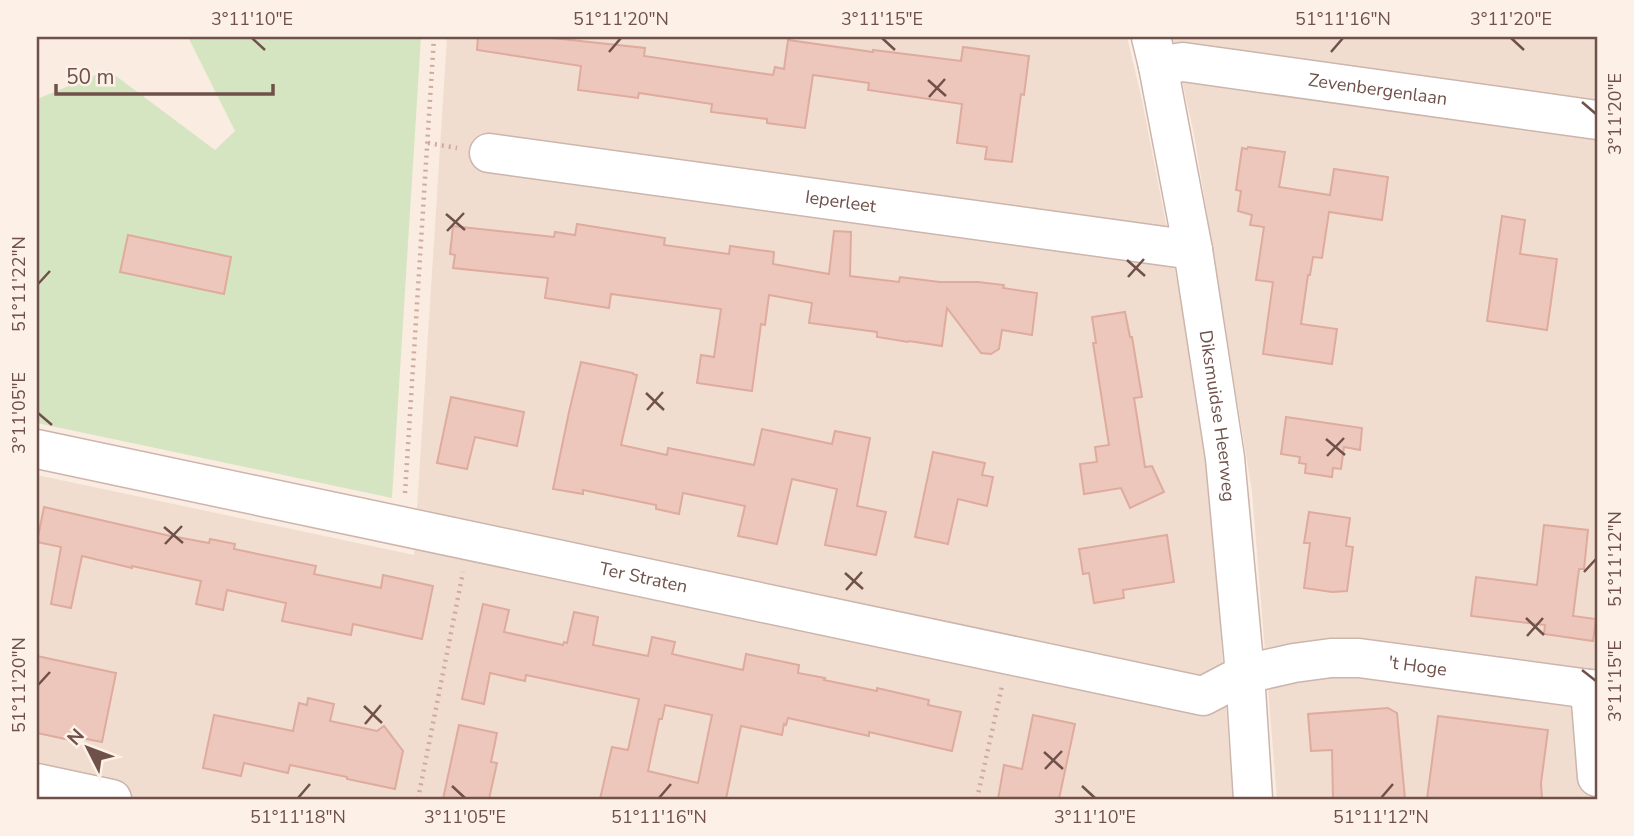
<svg xmlns="http://www.w3.org/2000/svg" width="1634" height="836" font-family="'Nunito Sans',sans-serif">
  <rect width="100%" height="100%" fill="#faece1"/>
  <g fill="#f1ddd0">
    <polygon points="447,37 1127,37 1142,100 1205,425 1233,799 37,799 37,475 414,555"/>
    <polygon points="1172,37 1597,37 1597,799 1277,799 1252,492 1194,134"/>
  </g>
  <polygon fill="#d6e5c1" points="188,37 421,37 392,498 37,423 37,99 108,70 215,150 235,131"/>
  <g fill="#edc7bb" stroke="#deab9d" stroke-width="2" fill-rule="evenodd">
    <polygon points="478,37 543,37 645,48 644,56 773,75 775,67 784,69 788,40 873,52 873,50 961,61 963,47 1029,56 1024,95 1021,94 1012,162 985,159 987,147 957,143 962,104 868,90 869,83 813,75 805,128 767,123 767,119 711,112 712,104 639,93 638,98 578,90 581,66 477,50"/>
    <polygon points="1248,147 1285,152 1279,187 1330,195 1334,169 1388,177 1382,220 1329,212 1322,258 1313,257 1310,275 1308,275 1301,324 1337,329 1332,364 1263,354 1273,282 1256,280 1264,227 1250,225 1252,215 1238,211 1241,191 1236,190 1242,148 1247,149"/>
    <polygon points="1502,216 1525,220 1520,254 1557,259 1547,330 1487,321"/>
    <polygon points="577,224 665,238 664,245 729,254 730,246 774,252 773,264 829,274 834,231 851,232 850,276 899,282 900,277 940,282 978,282 1004,285 1003,288 1037,293 1032,335 1002,330 999,349 991,354 981,353 947,308 942,346 909,341 908,342 877,337 877,332 809,323 812,303 769,295 765,325 761,324 752,391 697,383 701,355 714,357 721,309 611,294 609,308 545,298 548,278 453,268 455,255 450,254 453,226 554,237 555,232 575,235"/>
    <polygon points="128,235 231,257 224,294 120,272"/>
    <polygon points="1125,312 1130,337 1132,337 1142,397 1134,398 1145,467 1152,466 1164,492 1130,508 1121,488 1084,494 1080,464 1097,462 1095,447 1109,445 1093,343 1096,343 1092,317"/>
    <polygon points="581,362 633,373 633,374 637,375 621,445 667,455 668,448 754,465 762,429 832,444 835,431 870,438 857,506 886,512 876,555 825,545 837,489 792,479 777,544 738,536 745,506 683,493 679,514 656,509 656,505 583,490 583,494 553,489 569,412"/>
    <polygon points="451,397 524,412 517,446 475,437 467,469 437,463"/>
    <polygon points="1286,417 1362,428 1360,450 1344,447 1341,469 1333,468 1332,477 1305,473 1306,464 1299,463 1300,457 1281,454"/>
    <polygon points="933,452 985,463 982,475 993,477 987,506 958,499 948,544 915,537"/>
    <polygon points="44,507 166,535 209,543 210,539 235,544 234,549 316,566 314,574 381,588 383,575 433,586 422,639 353,624 351,635 282,621 286,603 227,590 223,610 196,604 201,581 132,566 132,568 82,556 71,608 51,604 61,547 37,542"/>
    <polygon points="1309,512 1350,518 1346,546 1353,547 1347,591 1332,592 1304,588 1310,543 1304,543"/>
    <polygon points="1544,525 1588,530 1584,569 1579,569 1573,616 1596,619 1593,641 1544,634 1545,625 1471,616 1476,577 1537,585"/>
    <polygon points="1167,535 1174,582 1123,590 1124,598 1094,603 1089,573 1083,574 1079,549"/>
    <path d="M483 604 509 610 504 632 563 645 564 642 567 643 574 612 598 617 593 645 648 656 652 637 675 642 672 654 743 670 746 654 799 665 798 673 825 678 824 680 877 691V688L929 700 928 705 961 712 952 751 869 732V736L788 718 786 725 784 724 782 735 741 726 726 799H600L612 747 628 750 639 699 526 675 525 681 490 673 484 704 462 699ZM665 705 712 715 698 783 648 771 659 719H662Z"/>
    <polygon points="37,656 116,673 102,742 71,736 70,740 37,733"/>
    <polygon points="308,698 334,704 330,721 377,731 384,726 403,751 395,789 347,779 347,777 290,765 288,773 244,763 241,776 203,768 214,715 293,731 299,703 307,705"/>
    <polygon points="1388,708 1397,713 1405,799 1333,799 1332,750 1311,751 1308,714"/>
    <polygon points="1033,715 1075,724 1059,799 998,799 1004,765 1022,769"/>
    <polygon points="1438,716 1548,730 1541,783 1542,799 1427,799"/>
    <polygon points="459,725 497,733 491,762 497,763 489,799 443,799"/>
  </g>
  <g fill="none" stroke-linecap="round" stroke-linejoin="round">
    <g stroke="#ccb5ac" stroke-width="41">
      <g id="minor">
        <path id="s1" d="M1151 37 1158 66 1193 250 1225 458 1245 674 1253 799"/>
        <path id="s2" d="M1158 66 1183 62 1597 120"/>
        <path id="s3" d="M489 153 1193 250"/>
        <path id="s4" d="M37 449 1203 696 1245 674 1294 663 1331 658H1359L1597 690"/>
        <polyline points="1590,689 1597,777"/>
        <polyline points="37,783 112,799"/>
      </g>
    </g>
    <g stroke="#d1aa9f" stroke-width="4.5" stroke-dasharray="2 5" stroke-linecap="butt">
      <polyline points="428,143 457,148"/>
      <polyline points="405,493 434,37"/>
      <polyline points="418,799 463,572"/>
      <polyline points="977,799 1002,686"/>
    </g>
    <use href="#minor" stroke="#fff" stroke-width="38"/>
  </g>
  <path fill="none" stroke="#6f514a" stroke-width="2.5" d="M252 38 265 50M882 38 895 50M1511 38 1524 50M609 52 621 38M1331 52 1343 38M928 80 946 96M929 97 945 79M1582 102 1596 114M446 214 465 230M447 231 464 213M1127 260 1145 276M1128 277 1144 259M38 284 50 271M646 393 664 410M647 410 663 392M38 413 52 425M1326 439 1345 455M1327 456 1344 438M164 527 183 543M165 544 182 526M1584 572 1596 559M845 573 863 589M846 590 862 572M1526 618 1544 635M1527 636 1543 618M1582 670 1596 681M38 685 50 672M364 706 382 723M365 724 381 705M1044 752 1063 769M1045 769 1062 751M452 786 465 798M1082 786 1095 798M298 798 310 784M659 798 671 784M1381 798 1393 784"/>
  <g text-anchor="middle" dominant-baseline="central" stroke-width="7" stroke-linejoin="round" paint-order="stroke">
    <g font-size="18" fill="#6f514a" stroke="#fdf1e7">
      <text stroke="none"><textPath href="#s2" startOffset="222">Zevenbergenlaan</textPath></text>
      <text stroke="none"><textPath href="#s3" startOffset="355">Ieperleet</textPath></text>
      <text stroke="none"><textPath href="#s1" startOffset="385">Diksmuidse Heerweg</textPath></text>
      <text stroke="none"><textPath href="#s4" startOffset="620">Ter Straten</textPath></text>
      <text stroke="none"><textPath href="#s4" startOffset="1414">'t Hoge</textPath></text>
    </g>
  </g>
  <rect width="1634" height="836" fill="none" stroke="#fdf1e7" stroke-width="77"/>
  <g transform="translate(88 748) rotate(312)" stroke="#fdf1e7" stroke-width="5" paint-order="stroke">
  <path d="M0-5L12 26L0 18L-12 26Z" fill="#6f514a"/>
  <text y="-10" font-size="19" font-weight="bold" text-anchor="middle" fill="#6f514a">N</text>
  </g>
  <path d="M56 84v10h217v-10" fill="none" stroke="#6f514a" stroke-width="3.5"/>
  <text x="66" y="84" font-size="21" fill="#6f514a" stroke="#fdf1e7" stroke-width="5" paint-order="stroke">50 m</text>
  <rect x="38" y="38" width="1558" height="760" fill="none" stroke="#6f514a" stroke-width="2.5"/>
  <g font-size="18" text-anchor="middle" fill="#6f514a">
    <text x="252" y="25">3°11'10"E</text>
    <text x="621" y="25">51°11'20"N</text>
    <text x="882" y="25">3°11'15"E</text>
    <text x="1343" y="25">51°11'16"N</text>
    <text x="1511" y="25">3°11'20"E</text>
    <text transform="translate(1615 114) rotate(-90)" y="6">3°11'20"E</text>
    <text transform="translate(19 284) rotate(-90)" y="6">51°11'22"N</text>
    <text transform="translate(19 413) rotate(-90)" y="6">3°11'05"E</text>
    <text transform="translate(1615 559) rotate(-90)" y="6">51°11'12"N</text>
    <text transform="translate(1615 681) rotate(-90)" y="6">3°11'15"E</text>
    <text transform="translate(19 685) rotate(-90)" y="6">51°11'20"N</text>
    <text x="298" y="823">51°11'18"N</text>
    <text x="465" y="823">3°11'05"E</text>
    <text x="659" y="823">51°11'16"N</text>
    <text x="1095" y="823">3°11'10"E</text>
    <text x="1381" y="823">51°11'12"N</text>
  </g>
</svg>
